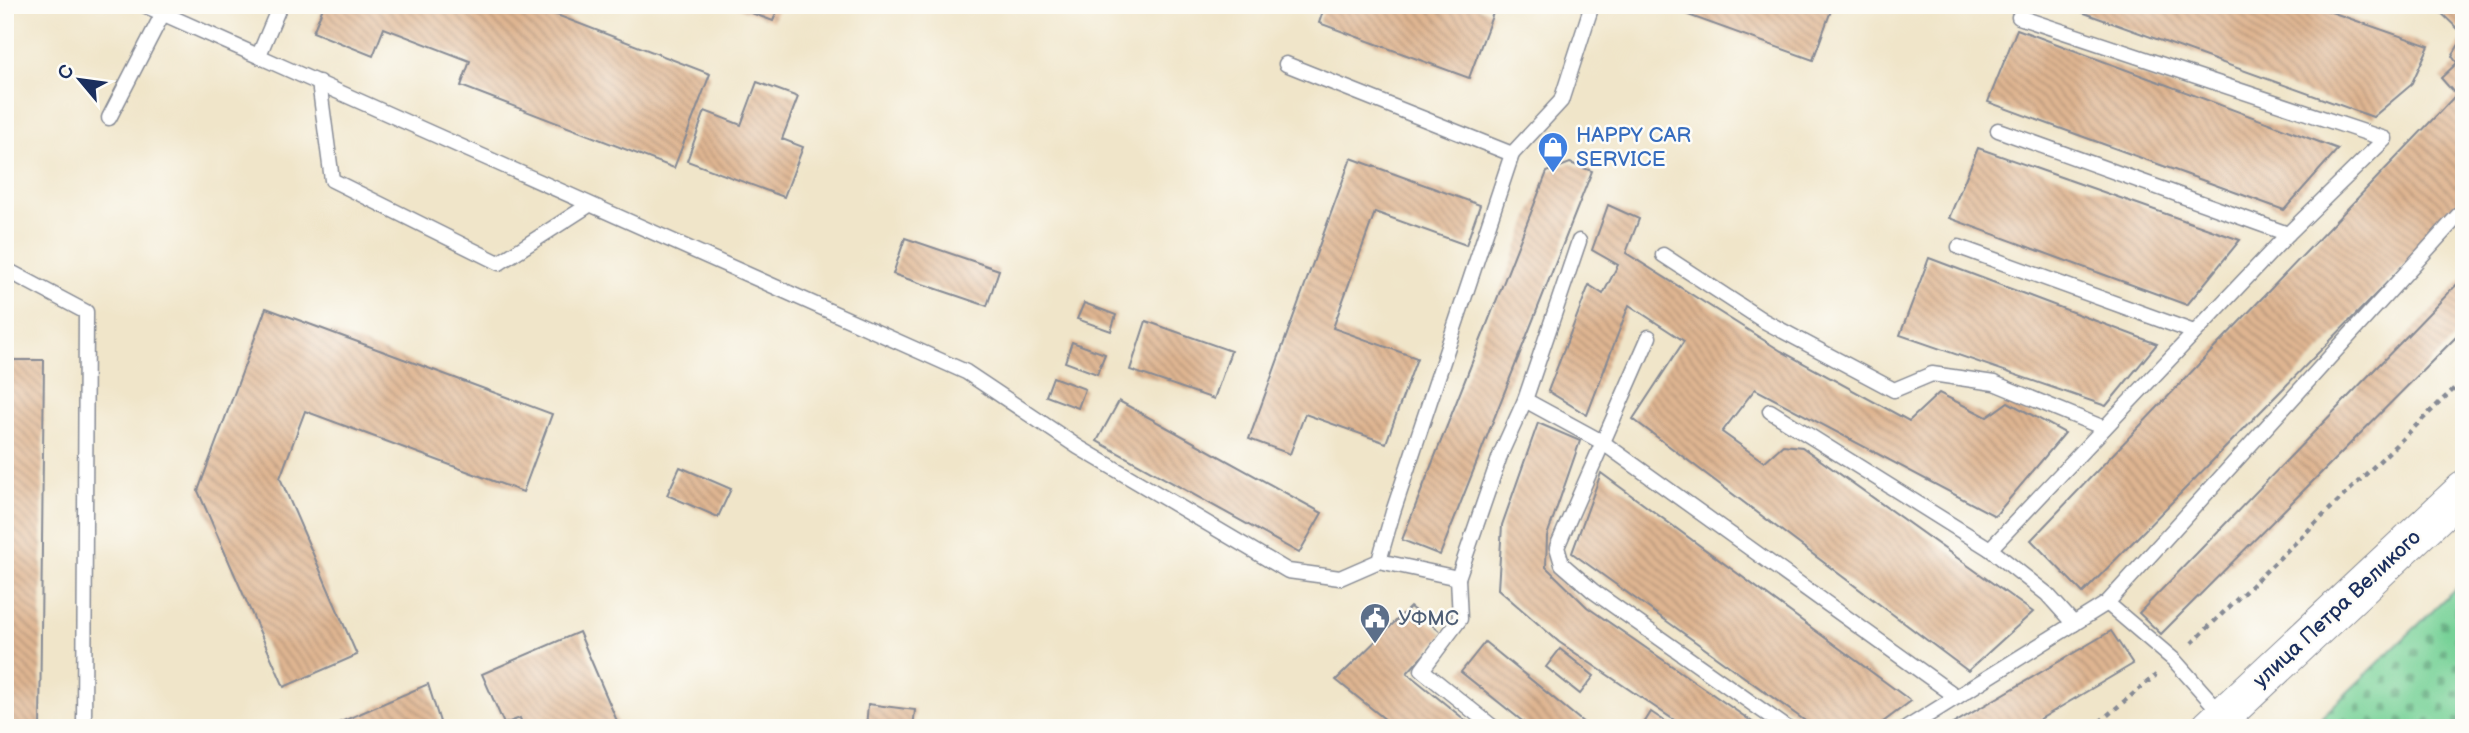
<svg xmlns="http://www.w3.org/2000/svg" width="2469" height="733" font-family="'Balsamiq Sans',sans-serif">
  <defs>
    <pattern id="cemetery-stones" width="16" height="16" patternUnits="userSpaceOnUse" patternTransform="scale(1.75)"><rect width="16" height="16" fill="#77d197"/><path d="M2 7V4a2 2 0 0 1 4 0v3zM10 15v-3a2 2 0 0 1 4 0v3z" fill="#61aa7e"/></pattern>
    <pattern id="building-back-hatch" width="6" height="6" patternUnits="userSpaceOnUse" patternTransform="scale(1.75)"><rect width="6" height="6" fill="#dfb591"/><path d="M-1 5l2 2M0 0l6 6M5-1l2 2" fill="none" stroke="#b4947a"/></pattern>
  </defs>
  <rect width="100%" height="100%" fill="#fdfcf7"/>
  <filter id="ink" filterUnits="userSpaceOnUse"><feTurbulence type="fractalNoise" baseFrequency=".0143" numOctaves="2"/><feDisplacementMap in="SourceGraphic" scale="14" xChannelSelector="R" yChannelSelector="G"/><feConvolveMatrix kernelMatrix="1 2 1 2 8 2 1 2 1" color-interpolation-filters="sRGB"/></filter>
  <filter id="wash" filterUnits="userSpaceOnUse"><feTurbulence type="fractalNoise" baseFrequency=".00686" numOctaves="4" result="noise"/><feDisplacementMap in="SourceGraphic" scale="28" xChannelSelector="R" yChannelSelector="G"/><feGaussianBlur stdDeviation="1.57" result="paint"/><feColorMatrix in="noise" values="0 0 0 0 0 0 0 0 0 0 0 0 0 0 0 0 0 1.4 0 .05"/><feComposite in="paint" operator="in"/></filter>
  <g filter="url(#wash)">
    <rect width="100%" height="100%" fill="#f0e5c9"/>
    <polygon fill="url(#cemetery-stones)" stroke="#49807a" stroke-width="2" points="2464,581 2464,728 2310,728"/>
    <g id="blocks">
      <g fill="url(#building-back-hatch)">
        <polygon points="324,5 531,5 710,74 674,168 461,86 470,61 384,28 373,56 313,32"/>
        <polygon points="730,5 779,5 773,21"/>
        <polygon points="1325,5 1471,5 1493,13 1469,78 1319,23"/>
        <polygon points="1692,5 1833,5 1813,60 1688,15"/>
        <polygon points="2062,5 2311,5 2429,46 2411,85 2373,117"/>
        <polygon points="2433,5 2464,5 2464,35"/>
        <polygon points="2017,29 2338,149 2284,210 1988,102"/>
        <polygon points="2464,36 2464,204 2083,593 2031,540 2456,95 2441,78 2457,63 2452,56"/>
        <polygon points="757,82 798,97 782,139 803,147 784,197 687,161 705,111 741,125"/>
        <polygon points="1978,148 2240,240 2187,305 1949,218"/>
        <polygon points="1351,158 1480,205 1466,245 1375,212 1333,328 1417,358 1386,443 1305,414 1290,454 1249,439"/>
        <polygon points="1570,163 1592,171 1440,555 1402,540 1547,172"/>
        <polygon points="1608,205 1639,219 1626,253 1781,351 1909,421 1939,393 1987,417 2008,402 2065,433 1995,516 1755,389 1722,432 1764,462 1783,445 1802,447 2033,612 1968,671 1633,419 1684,341 1629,305 1587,415 1548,391 1589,285 1603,294 1618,265 1592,250"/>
        <polygon points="905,238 999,270 987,306 893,274"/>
        <polygon points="1929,258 2157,344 2106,406 1900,335"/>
        <polygon points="2464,277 2464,329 2161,634 2139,613"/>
        <polygon points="1084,303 1116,315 1111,331 1077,319"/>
        <polygon points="266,308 552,414 523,492 305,411 280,478 357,655 284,687 198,491"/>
        <polygon points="1146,321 1231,351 1214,399 1130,370"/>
        <polygon points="1072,342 1105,354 1097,374 1065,362"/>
        <polygon points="5,360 44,360 40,728 5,728"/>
        <polygon points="1053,377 1085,389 1078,408 1046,396"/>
        <polygon points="1119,401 1322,513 1299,553 1097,441"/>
        <polygon points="1538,423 1580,441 1547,536 1546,567 1587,607 1761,728 1686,728 1559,642 1498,589 1502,525"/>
        <polygon points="680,467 731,489 718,517 667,495"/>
        <polygon points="1601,473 1911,701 1875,728 1815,728 1572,553"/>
        <polygon points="1410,607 1443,634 1407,673 1475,728 1396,728 1336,680"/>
        <polygon points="2111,631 2133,664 2025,728 1946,728"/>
        <polygon points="579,632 620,728 524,728 520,718 504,724 482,674"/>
        <polygon points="1485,642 1590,728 1531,728 1461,672"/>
        <polygon points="1560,649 1594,676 1580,694 1546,667"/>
        <polygon points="428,684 440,722 428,728 327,728"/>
        <polygon points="868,704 915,710 913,728 866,728"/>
        <polygon points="1651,712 1675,728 1641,728"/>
      </g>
    </g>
  </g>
  <g filter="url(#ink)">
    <use href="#blocks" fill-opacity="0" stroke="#868a94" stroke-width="2"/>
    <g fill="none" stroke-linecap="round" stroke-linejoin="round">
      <g stroke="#868a94" stroke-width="17">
        <g id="service">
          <polyline points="144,5 966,372 1078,447 1288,571 1340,578 1379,561 1393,512 1512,154 1286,64"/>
          <polyline points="259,55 280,5"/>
          <polyline points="319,82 332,180 499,263 589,205"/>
          <polyline points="109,118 163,13"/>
          <polyline points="1998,130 2288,234"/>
          <polyline points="1512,154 1561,101 1592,5"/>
          <polyline points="1959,247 2194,332"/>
          <polyline points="1663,255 1764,321 1894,390 1932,374 1994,383 2104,428"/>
          <polyline points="5,269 86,312 84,728"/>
          <polyline points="1649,337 1557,547 1562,564 1593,591 1787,728"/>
          <polyline points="1525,400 1602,442 1957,697"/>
          <polyline points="1770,411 1990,549 2047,594 2074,624"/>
          <polyline points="1990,549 2288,234 2385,139 2019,17"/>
          <polyline points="1379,561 1458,578 1501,453 1525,400 1579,241"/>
          <polyline points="1458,578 1460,619 1422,670 1494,728"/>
          <polyline points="2222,714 2174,660 2107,603 2464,209"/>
          <polyline points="1907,728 2107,603"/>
        </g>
      </g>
      <g stroke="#868a94" stroke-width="39">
        <polyline id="tertiary" points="2210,728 2464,490"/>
      </g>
      <g stroke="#868a94" stroke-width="4.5" stroke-dasharray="5 5" stroke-linecap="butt">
        <polyline points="2192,643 2464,379"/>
        <polyline points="2092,728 2156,675"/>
      </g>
      <use href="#service" stroke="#fff" stroke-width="14"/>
      <use href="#tertiary" stroke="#fff" stroke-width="37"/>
    </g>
  </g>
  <defs>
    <g id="shop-pin" transform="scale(1.575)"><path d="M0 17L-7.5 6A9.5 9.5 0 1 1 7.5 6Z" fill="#3f7fe0" stroke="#fdfcf7"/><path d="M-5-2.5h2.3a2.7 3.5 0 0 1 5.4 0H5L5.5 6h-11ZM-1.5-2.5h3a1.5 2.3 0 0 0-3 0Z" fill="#fff"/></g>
    <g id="civic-pin" transform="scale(1.575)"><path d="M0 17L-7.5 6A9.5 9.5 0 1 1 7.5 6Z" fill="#5c6f8a" stroke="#fdfcf7"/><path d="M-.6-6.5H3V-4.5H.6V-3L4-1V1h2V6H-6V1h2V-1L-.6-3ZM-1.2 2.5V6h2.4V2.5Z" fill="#fff"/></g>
  </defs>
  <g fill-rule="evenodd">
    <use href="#shop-pin" x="1553" y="147"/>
    <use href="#civic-pin" x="1375" y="618"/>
  </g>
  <g text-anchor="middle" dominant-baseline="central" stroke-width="5" stroke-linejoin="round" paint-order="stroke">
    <g font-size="21" fill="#366cbe" stroke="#fdfcf7" text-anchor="start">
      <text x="1576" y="135">HAPPY CAR<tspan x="1576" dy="24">SERVICE</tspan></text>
    </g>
    <g font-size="21" fill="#1b2f5e" stroke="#fdfcf7">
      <text transform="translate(2337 609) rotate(-43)">улица Петра Великого</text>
    </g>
    <g font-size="21" fill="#4e5e75" stroke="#fdfcf7" text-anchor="start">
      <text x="1398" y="618">УФМС</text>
    </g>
  </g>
  <rect width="2469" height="733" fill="none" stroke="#fdfcf7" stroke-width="28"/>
  <g transform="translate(80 80) rotate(299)" stroke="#fdfcf7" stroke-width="5" paint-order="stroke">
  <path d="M0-5L12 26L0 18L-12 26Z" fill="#1b2f5e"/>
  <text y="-10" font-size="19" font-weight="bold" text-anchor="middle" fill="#1b2f5e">С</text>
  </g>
</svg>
